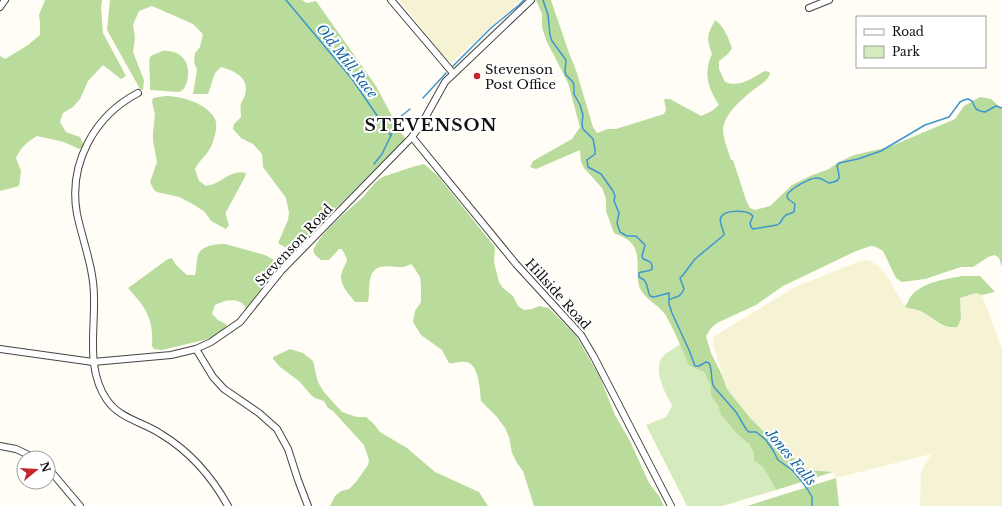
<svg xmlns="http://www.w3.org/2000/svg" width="1002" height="506" font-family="'Libre Baskerville',serif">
  <rect width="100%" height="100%" fill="#fffdf5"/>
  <g fill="#f6f3d4">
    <polygon points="399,0 521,0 452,62 449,61 443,55"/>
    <polygon points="868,260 877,265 885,273 905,307 925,313 940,325 951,328 961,319 960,298 976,293 982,295 1002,349 1002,506 920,506 921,472 931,454 836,478 833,472 809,470 781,448 751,419 727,389 713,345 713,337 795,287 860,261"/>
  </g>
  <path fill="#d5ebbd" d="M680 344 689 366 704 372 711 386V396L718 406 721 415 739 436 749 444 754 453V461L763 467 776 490 722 506H687L646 425 666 417 672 406C665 392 651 369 664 355 669 351 675 348 680 344Z"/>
  <g fill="#b9dc9c">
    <path d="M45 0H102L101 8 103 33 126 76 121 79 103 65 88 81 80 99 73 107 63 113 60 122 66 132 80 137 84 146 79 149 64 142 37 136C27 142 21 147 16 158L21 171 19 186 0 191V56L5 59 28 45 40 35V23L39 15Z"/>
    <path d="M110 0H302L307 3 316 1 376 86 393 118 397 129 404 136 405 140 332 212 306 241 293 252 278 243 288 220 289 213 286 198 263 167 262 154 253 144 241 138 233 129 234 124 241 117C241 113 240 108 241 104 242 101 244 98 245 95 250 78 235 71 221 67L215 73 208 94H193L197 70 194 62 195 53 200 47 203 34 193 24 152 6 139 11 133 25 135 38 133 52 144 80 143 90 140 89 107 30Z"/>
    <path d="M536 0H551L569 53 576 70 593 127 597 133 608 129H616L664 114 666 110 664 99H670L701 116 712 111 719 105C708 88 703 73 712 54 706 37 707 36 715 20 725 27 728 38 732 48L728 54 719 61V69L725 82C740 88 752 78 765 71L769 72 770 74C766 83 759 85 752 91 741 100 724 114 723 130 723 138 729 153 731 160H733L746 200 750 208 755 210 770 206 792 185 810 176 829 169 837 163 854 155 889 147 955 119 964 106 980 97 991 99 1002 109V267L999 258 995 255 988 257 973 267H961L925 279 902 282 896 278 883 251 876 247 871 246 856 251 783 286 756 305 717 323 711 328 706 336 711 353 722 375 727 389 751 419 781 448 809 470 833 472 776 490 763 467 754 461V453L749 444 739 436 721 415 718 406 711 396V386L704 372 689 366C682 350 675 331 666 316 659 304 643 299 639 286 636 275 640 256 634 247 630 239 621 236 614 233L606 211V199L602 188 584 168 581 162 580 150 536 169 530 167 533 161 572 139 580 127 568 83 546 40 542 27V14Z"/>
    <path d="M162 51C182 49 192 64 187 82 185 87 184 90 179 92L150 90C151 84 148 59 150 57 153 54 159 53 162 51Z"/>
    <path d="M165 96C181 96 207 103 215 119 218 125 215 137 212 144 209 154 199 160 195 169L199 181 206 186C220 185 230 169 246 173L245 177 226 212V216L229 225 226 229 211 221 205 212 191 203 179 197 157 192 154 190 150 182 157 162 153 141V133L155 114 152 102 153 98Z"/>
    <path d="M424 164 438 176 494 246 495 248 494 262 499 282 503 288 513 296 518 306 524 310 532 309 539 306 549 308 576 336 599 375 615 415 630 441 649 483 659 496 664 506H534L523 471 517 463 512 453 509 437 505 428 497 417 481 401C480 391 479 362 465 362 459 361 454 364 449 363L442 350 421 335 413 322 415 311 421 302V286L420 277 413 266 411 264C408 265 405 267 402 267 392 267 375 262 371 276 368 284 370 293 368 302H355C350 295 341 287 341 277 341 271 346 265 347 259L342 249H339L329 260H321L315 255 313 250C323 230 345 213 362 198 368 192 373 183 381 178 384 176 421 164 424 164Z"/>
    <path d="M225 244 265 255 281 264 280 268 266 283 241 316 245 310V306C237 297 224 300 215 305L212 314 218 320 226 324 227 328 212 337 204 340 162 350 154 349 152 346C154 318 145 307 128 288L168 259 172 258 176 265 187 275H195C197 268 196 261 198 255 202 245 216 244 225 244Z"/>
    <path d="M963 276H980L995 292 982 295 976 293 960 298 961 319 957 327C943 329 937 321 926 314 920 310 912 309 905 307 907 304 909 299 911 296 923 282 945 279 963 276Z"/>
    <polygon points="290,349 303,353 313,361 317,379 319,384 324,392 342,412 357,417 366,417 374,424 380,432 407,448 435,472 479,492 488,506 330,506 335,496 341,491 349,489 356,482 368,465 369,460 364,445 333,411 328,408 324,401 315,398 311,395 299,381 280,367 273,359 273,357"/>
    <polygon points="836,478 839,506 747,506"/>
  </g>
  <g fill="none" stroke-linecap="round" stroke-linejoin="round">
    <g stroke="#3f96cf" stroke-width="1.5">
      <polyline points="286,0 352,79 391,136"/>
      <path d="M543 0 548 15 550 35 552 41 566 60 565 71 566 75 573 82 574 86V94L580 105 583 115 582 124 583 129 593 139 595 149V154L587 160 588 167 601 174 613 191 615 196 614 201 619 213 617 223 620 232 627 236H636L645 245 642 256 643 259C649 261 653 262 652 269 648 273 643 270 639 273V277C649 281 646 288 650 296L654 297 669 293V304L672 313 689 350 695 366H699L706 362 709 363C713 371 710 379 714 387L736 412 746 429 749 432H756L766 440 773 450 778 460 792 470 800 479 808 490 812 497V506"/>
      <polyline points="453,66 491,28 519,5 524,0"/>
      <polyline points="423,98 446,73"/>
      <polyline points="374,164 382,154 392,133 394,122 410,109"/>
      <path d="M669 300C676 295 679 300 684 289L680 278 683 275 695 259 724 235C724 229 718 223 721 217 726 209 748 210 753 216L750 223 751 227 753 229 777 225 780 223 783 218 786 215 794 212 795 204 788 199 787 195C790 189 811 177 817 178 821 178 825 181 829 183 842 181 840 177 837 166L839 163 858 159 881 151 925 125 949 117 960 102 964 100 968 99 972 101 976 109 980 111 985 112 996 106 1002 108"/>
    </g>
    <g stroke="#444" stroke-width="8">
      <g id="minor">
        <polyline points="391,0 453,73"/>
        <polyline points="0,7 5,0"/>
        <polyline points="809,8 829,0"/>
        <path d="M138 93C94 116 68 164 77 214 83 242 94 269 94 297 95 331 86 370 107 400 120 419 143 422 161 434 189 451 212 477 228 506"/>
        <polyline points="412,137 516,264 581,335 594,357 671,506"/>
        <polyline points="0,349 93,362 171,355 196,349 211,342 240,322 281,271 412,137 425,118 445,82 531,0"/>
        <polyline points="196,349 213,377 224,389 259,413 277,429 288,449 298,480 308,506"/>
        <polyline points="0,446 16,449 35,458"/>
        <polyline points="48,468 80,506"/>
      </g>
    </g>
    <use href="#minor" stroke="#fff" stroke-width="6"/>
  </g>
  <circle fill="#c4262e" stroke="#fff" stroke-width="1.5" cx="477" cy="76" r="4"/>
  <g text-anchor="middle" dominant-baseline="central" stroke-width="4" stroke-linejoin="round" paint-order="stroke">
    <g font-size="13" fill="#111" stroke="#fff" text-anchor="start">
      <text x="485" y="69">Stevenson<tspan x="485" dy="15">Post Office</tspan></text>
    </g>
    <g font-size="13" fill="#111" stroke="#fff">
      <text transform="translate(294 245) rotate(-47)">Stevenson Road</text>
      <text transform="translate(558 294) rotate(48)">Hillside Road</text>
    </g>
    <g font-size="14" font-style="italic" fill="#1768a6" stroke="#fff">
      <text transform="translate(347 61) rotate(52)">Old Mill Race</text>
      <text transform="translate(791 457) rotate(50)">Jones Falls</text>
    </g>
    <g font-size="17" font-weight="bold" letter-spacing="1" fill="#111" stroke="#fff">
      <text x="431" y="125">STEVENSON</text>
    </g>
  </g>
  <rect x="856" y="16" width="130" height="52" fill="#ffffff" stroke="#a0a0a0"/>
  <rect x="864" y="29" width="20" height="6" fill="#ffffff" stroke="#a0a0a0"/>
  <text x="892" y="36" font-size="12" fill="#111111">Road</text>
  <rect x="864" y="46" width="20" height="12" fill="#d5ebbd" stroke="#a0a0a0"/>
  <text x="892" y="56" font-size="12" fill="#111111">Park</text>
  <g transform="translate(36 470) rotate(72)"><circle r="19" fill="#ffffff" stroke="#a0a0a0"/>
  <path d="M0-3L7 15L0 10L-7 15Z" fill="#c4262e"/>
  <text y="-6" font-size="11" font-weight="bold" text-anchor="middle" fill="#111111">N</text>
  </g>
</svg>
